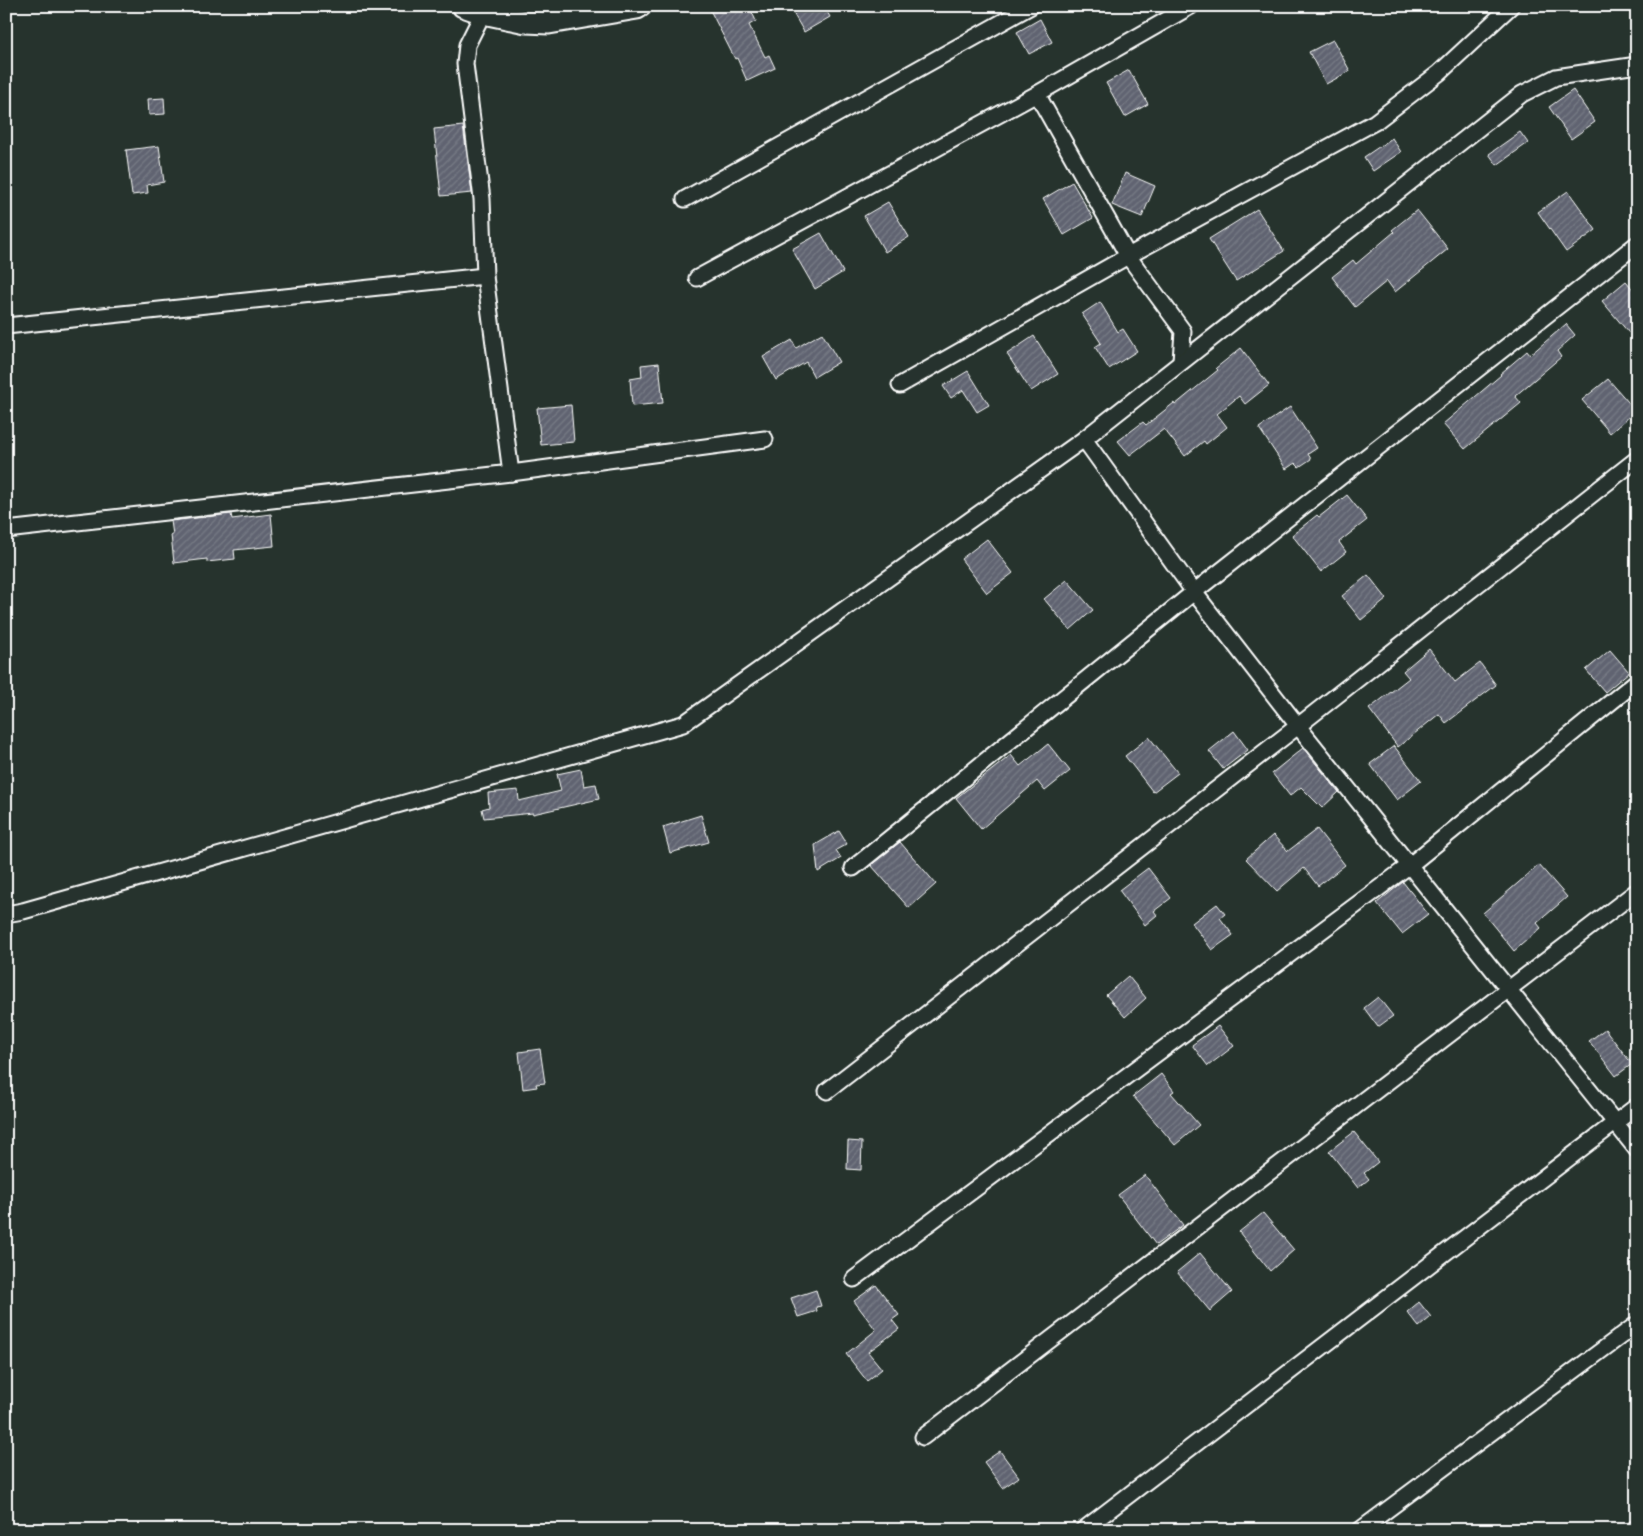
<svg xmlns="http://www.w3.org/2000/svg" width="1643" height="1536" font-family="Kalam,sans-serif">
  <defs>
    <pattern id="building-hatch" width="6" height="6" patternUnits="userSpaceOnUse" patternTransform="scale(1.25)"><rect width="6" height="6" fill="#606471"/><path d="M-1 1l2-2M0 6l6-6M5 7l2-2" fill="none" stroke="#787b86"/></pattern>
  </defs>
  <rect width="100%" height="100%" fill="#26332d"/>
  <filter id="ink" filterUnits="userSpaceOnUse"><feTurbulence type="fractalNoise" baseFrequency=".02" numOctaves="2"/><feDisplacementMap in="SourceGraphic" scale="10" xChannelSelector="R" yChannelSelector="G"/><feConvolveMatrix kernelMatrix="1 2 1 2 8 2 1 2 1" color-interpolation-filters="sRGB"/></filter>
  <g filter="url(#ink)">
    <g fill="url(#building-hatch)" stroke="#fff">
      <polygon points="708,6 749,6 756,21 749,25 765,57 769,55 775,68 747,81 737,58 735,59"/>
      <polygon points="789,6 824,6 830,17 804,32"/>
      <polygon points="1040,19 1052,42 1029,54 1017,32"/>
      <polygon points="1333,40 1350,71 1326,84 1309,52"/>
      <polygon points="1129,70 1148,104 1125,117 1106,83"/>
      <polygon points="1573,90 1595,122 1571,139 1549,107"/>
      <polygon points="164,98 165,114 149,115 148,99"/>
      <polygon points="463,126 472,193 441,196 434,129"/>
      <polygon points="1520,132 1528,143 1497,165 1489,154"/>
      <polygon points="1392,138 1401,152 1373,171 1364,157"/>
      <polygon points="159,146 164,182 147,185 148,193 132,195 126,150"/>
      <polygon points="1125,173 1155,186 1142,217 1112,205"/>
      <polygon points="1072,182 1093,218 1064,235 1043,199"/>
      <polygon points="1568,191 1596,230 1566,252 1538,212"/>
      <polygon points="888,202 909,237 885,252 864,216"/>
      <polygon points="1257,209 1284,251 1236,281 1209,239"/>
      <polygon points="1417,210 1448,249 1395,292 1387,281 1355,307 1332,277 1353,260 1356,264 1394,232 1392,230"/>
      <polygon points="821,233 843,272 815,289 792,249"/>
      <polygon points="1626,281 1637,294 1637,327 1629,333 1602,301"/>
      <polygon points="1100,302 1118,332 1123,329 1137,351 1109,369 1095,347 1101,343 1082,314"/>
      <polygon points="1566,324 1575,335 1557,351 1561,357 1515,396 1521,403 1465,449 1443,424 1501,375 1500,374 1527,351 1530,355"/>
      <polygon points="822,333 839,362 814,377 806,362 776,380 763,357 792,340 796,348"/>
      <polygon points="1034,336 1058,374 1031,391 1007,354"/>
      <polygon points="1241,348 1269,385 1245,404 1239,396 1217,414 1227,427 1206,444 1204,441 1185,456 1164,429 1130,455 1118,441 1143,422 1146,425 1174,403 1175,405 1218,370 1216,368"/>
      <polygon points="659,363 663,403 632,406 630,379 642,377 641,365"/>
      <polygon points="968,371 989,405 977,412 963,390 951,398 943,386"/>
      <polygon points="1608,379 1636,411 1610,433 1582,400"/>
      <polygon points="571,405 574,442 541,445 537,408"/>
      <polygon points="1290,407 1317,448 1308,454 1311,459 1299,467 1295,463 1286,469 1259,428"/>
      <polygon points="1347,495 1367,520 1339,542 1346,552 1321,572 1292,535 1317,515 1319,517"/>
      <polygon points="231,514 232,519 271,514 274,546 234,550 235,559 207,562 207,559 174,563 171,535 173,535 171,521"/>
      <polygon points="987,539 1013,573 987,593 961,559"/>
      <polygon points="1368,575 1387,599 1361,620 1342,596"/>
      <polygon points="1067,580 1093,610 1070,630 1044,599"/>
      <polygon points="1429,649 1455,682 1480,663 1496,685 1446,723 1439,714 1398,747 1369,709 1409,678 1403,671"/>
      <polygon points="1610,650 1629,672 1605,692 1586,670"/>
      <polygon points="1234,731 1248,750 1223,769 1209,751"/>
      <polygon points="1149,737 1178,773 1153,792 1125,756"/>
      <polygon points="1048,744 1070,771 1045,791 1037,781 981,829 956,798 1011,755 1020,766"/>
      <polygon points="1394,746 1421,781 1397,800 1370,764"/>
      <polygon points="1303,748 1339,792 1322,808 1301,787 1290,796 1272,773"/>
      <polygon points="581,769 584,786 596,784 599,799 533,814 533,813 484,818 482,809 489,807 488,793 518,790 519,801 561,791 557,774"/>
      <polygon points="701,815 709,842 670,853 663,827"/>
      <polygon points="1317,829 1345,865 1318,886 1304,868 1277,891 1246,859 1273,835 1288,851"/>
      <polygon points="839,831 847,844 836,850 841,858 818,872 815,845"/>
      <polygon points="900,842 936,884 909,908 871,865"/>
      <polygon points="1539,865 1567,897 1537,923 1541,928 1514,951 1483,913"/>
      <polygon points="1148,868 1171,898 1154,911 1157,915 1145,925 1119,890"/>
      <polygon points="1403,882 1428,914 1402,934 1377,903"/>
      <polygon points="1217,904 1225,914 1220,918 1233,935 1212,950 1192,923"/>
      <polygon points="1128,976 1146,998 1125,1017 1106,995"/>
      <polygon points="1378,997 1393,1016 1378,1027 1364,1008"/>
      <polygon points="1218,1026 1234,1046 1208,1066 1192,1045"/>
      <polygon points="1605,1029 1632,1064 1616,1076 1589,1041"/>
      <polygon points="540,1049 545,1083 536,1084 537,1087 523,1089 519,1052"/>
      <polygon points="1161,1074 1174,1091 1171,1093 1199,1125 1175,1145 1133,1096"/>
      <polygon points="1354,1132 1378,1162 1364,1173 1369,1179 1358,1188 1329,1151"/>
      <polygon points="848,1141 862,1142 861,1170 847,1169"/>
      <polygon points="1145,1175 1183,1225 1156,1245 1118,1195"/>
      <polygon points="1263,1213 1294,1250 1270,1271 1239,1232"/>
      <polygon points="1200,1253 1232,1292 1210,1311 1177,1272"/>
      <polygon points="876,1285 899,1315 892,1320 899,1329 868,1352 882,1369 867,1381 846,1354 876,1330 854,1301"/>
      <polygon points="816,1290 821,1306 816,1307 817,1311 798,1317 791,1298"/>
      <polygon points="1419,1302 1431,1317 1419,1327 1407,1312"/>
      <polygon points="1000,1451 1019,1477 1003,1488 984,1462"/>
    </g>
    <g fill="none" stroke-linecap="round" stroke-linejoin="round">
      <g stroke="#fff" stroke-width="19">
        <g id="street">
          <polyline points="483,13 467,45 465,64 482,199 485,276 511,473"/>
          <polyline points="1037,94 1128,256 1183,331 1181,361"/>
          <polyline points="685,199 1031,6"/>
          <polyline points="697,278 1037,94 1191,6"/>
          <polyline points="6,326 485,276"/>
          <polyline points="900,385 1128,256 1375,122 1439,73 1511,6"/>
          <polyline points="1084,439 1194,592 1298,726 1637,1150"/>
          <polyline points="6,530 511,473 765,439"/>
          <polyline points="853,868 1194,592 1637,244"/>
          <polyline points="6,914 23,911 683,724 1084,439 1522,94 1556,77 1637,65"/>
          <polyline points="827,1091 1298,726 1637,459"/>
          <polyline points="854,1279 1410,865 1637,681"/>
          <polyline points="923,1437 1637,891"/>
          <polyline points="1083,1530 1637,1106"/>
          <polyline points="1360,1530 1637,1324"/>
          <polyline points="1634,1530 1637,1527"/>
        </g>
      </g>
      <g stroke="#fff" stroke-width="25">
        <polyline id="secondary" points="463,6 483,13 526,22 549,23 637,8 640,6"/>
      </g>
      <use href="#street" stroke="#26332d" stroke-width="15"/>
      <use href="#secondary" stroke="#26332d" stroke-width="21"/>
    </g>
  </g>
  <rect width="1643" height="1536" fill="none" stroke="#26332d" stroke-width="25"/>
  <rect x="12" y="12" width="1618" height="1511" fill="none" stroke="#fff" stroke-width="2" filter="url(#ink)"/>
</svg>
